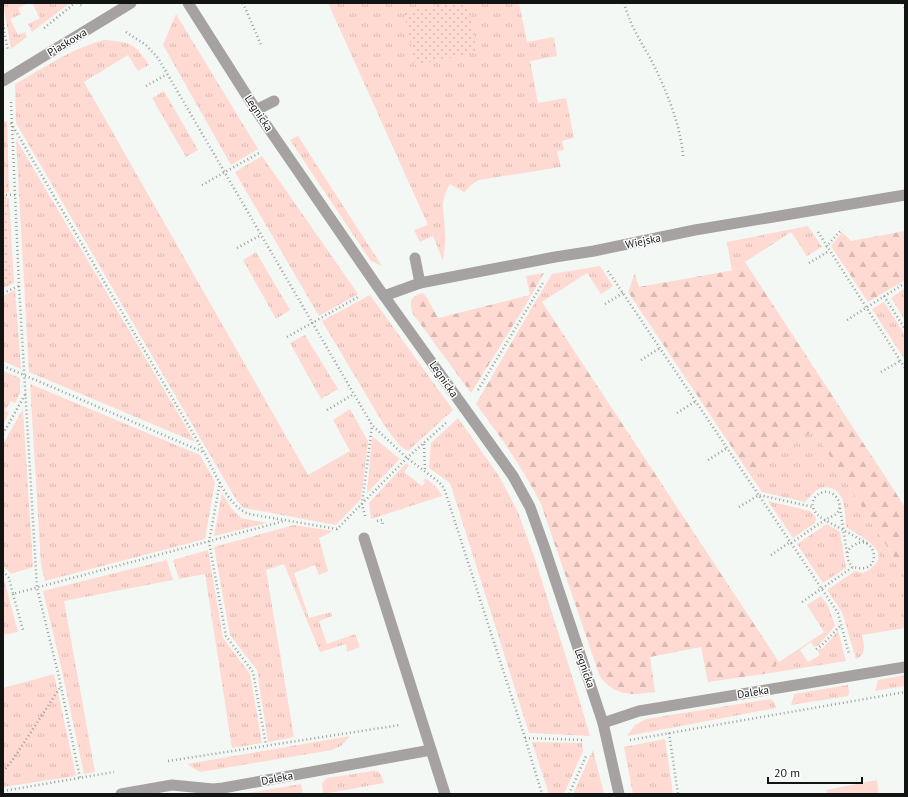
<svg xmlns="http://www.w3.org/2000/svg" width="908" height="797" font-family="'PT Sans',sans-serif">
  <defs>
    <pattern id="grass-tufts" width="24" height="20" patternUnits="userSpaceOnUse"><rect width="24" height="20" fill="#fedad2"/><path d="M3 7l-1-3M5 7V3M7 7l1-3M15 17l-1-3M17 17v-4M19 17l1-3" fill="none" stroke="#d9bab3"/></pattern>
    <pattern id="forest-firs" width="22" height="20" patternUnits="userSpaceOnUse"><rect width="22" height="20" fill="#fedad2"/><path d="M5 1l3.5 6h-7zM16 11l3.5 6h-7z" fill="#d9bab3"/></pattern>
    <pattern id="park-dots" width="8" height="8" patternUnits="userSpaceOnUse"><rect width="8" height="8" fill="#fedad2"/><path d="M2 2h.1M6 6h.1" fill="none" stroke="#d9bab3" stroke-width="1.8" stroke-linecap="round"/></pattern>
  </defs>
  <rect width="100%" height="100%" fill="#f3f8f4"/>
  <g fill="url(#grass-tufts)">
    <polygon points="3,3 28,3 18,8 21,14 10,19 18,35 25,32 27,37 11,49"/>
    <polygon points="32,3 70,3 32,32 28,24 40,18"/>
    <path d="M328 3H519L527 42 554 37 557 56 530 61 538 103 566 98 574 138 562 141 564 150 557 151 561 167 479 180 471 185 464 192 450 184C438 204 445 212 445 232 446 242 444 251 443 261L433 236 420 242 414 230 428 225Z"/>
    <polygon points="176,14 258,149 231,165 163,45"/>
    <path d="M104 40C130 42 135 43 149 65L138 71 128 55 84 82 308 475 350 451 333 420 350 409 368 441 361 499 336 525 244 508 237 501 16 123 15 84C44 68 72 48 104 40Z"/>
    <polygon points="164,91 198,150 186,157 152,98"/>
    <polygon points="7,121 9,192 6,193 4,170 3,170 3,122"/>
    <polygon points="298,136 382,266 371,261 368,257 290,140"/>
    <polygon points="16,139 195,442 29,372"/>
    <polygon points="262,156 358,294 319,316 235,172"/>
    <polygon points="6,198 9,198 14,283 3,288 3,283 11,282"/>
    <polygon points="808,226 822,247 807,256 791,232 745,262 735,270 732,271 727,242"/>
    <polygon points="256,252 290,310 276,319 243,260"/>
    <polygon points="600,266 613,286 601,294 587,273 531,309 552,274"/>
    <polygon points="905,288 905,320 891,298"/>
    <polygon points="15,290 21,369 3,361 3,296"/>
    <polygon points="370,295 453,410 408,451 400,446 384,425 322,321"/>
    <polygon points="884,302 905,335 905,360 872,309"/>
    <polygon points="305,335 338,389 321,399 290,343"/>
    <polygon points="3,371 20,378 20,393 15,403 11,401 5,410 9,413 3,425"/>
    <polygon points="30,384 200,455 215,482 205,539 45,581 41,564"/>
    <polygon points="23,409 33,567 11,574 3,566 3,444"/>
    <polygon points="458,418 499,476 518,512 535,559 577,692 590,736 529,733 452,489 450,483 429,468 431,443"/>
    <path d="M814 431 905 575V628L862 635C864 645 867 655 856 659L842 612 827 590 855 571 863 573C899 555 864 538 846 527 845 515 846 492 831 488 828 487 822 487 819 489 814 491 809 498 805 502L762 492 749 473Z"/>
    <polygon points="372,436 400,459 367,493"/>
    <polygon points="406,463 409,465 404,472 422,486 425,482 424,480 426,478 437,488 442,496 371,519 369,503"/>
    <polygon points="222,493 231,508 241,518 267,523 214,536"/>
    <polygon points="768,501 810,511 816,517 815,523 793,538"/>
    <polygon points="827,524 840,532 846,568 823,583 797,544"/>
    <polygon points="294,525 333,531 319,538 328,571 319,575 315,565 294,573 309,618 331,612 332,616 319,621 327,644 355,634 360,647 347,652 346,644 320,652 284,564 266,570 294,737 268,742 257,670 230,635 214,547"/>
    <polygon points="208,550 223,638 250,674 262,743 232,748 205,574 179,579 173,560"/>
    <polygon points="167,560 173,580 64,601 95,772 84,774 61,666 43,591"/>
    <polygon points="3,576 18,632 3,635"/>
    <polygon points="821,596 828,606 835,626 819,645 814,647 811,642 800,650 808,662 820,655 817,650 823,648 838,631 846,661 764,674 779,662 824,632 807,605"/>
    <polygon points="54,674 76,776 3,787 3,688"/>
    <polygon points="905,675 905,686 875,691 878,680"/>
    <polygon points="848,685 849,692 848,696 791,705 794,694"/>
    <polygon points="771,699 774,702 776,708 627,736 635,725 646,719"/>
    <polygon points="350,736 341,746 332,750 200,772 187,764"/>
    <polygon points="665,739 673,794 633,794 624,747"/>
    <polygon points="532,742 582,743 583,751 564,794 549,794"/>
    <polygon points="593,750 604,794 573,794"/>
    <polygon points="373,771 378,771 381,775 384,783 323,794 322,783 327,778"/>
    <polygon points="301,784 303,794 242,794"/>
  </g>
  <g fill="url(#forest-firs)">
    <polygon points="905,231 905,280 868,302 831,246 842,232 851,241"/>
    <polygon points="745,262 905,507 905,575 814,431 749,473 628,292 635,273 639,287 734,270"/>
    <path d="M544 273 525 306 471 393 413 314C409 302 410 296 423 293L427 298 438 318 530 295 526 276Z"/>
    <path d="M542 302 779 662 764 674 708 682 701 647 650 657 655 692C631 695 617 697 600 677L541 504C523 468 500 436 476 404L531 309Z"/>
  </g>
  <g fill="url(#park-dots)">
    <polygon points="448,3 468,3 478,52 415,65 404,12"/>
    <polygon points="3,170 4,170 11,283 3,283"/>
  </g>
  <polygon fill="#fedad2" points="877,780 879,794 827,794 826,790"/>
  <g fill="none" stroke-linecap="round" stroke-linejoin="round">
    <g stroke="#9a9e9b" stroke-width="2.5" stroke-dasharray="1 3" stroke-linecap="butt">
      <polyline points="77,3 83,6"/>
      <polyline points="243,3 261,45"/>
      <path d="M624 3C629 22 639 39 649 56 661 79 671 102 678 127 680 137 683 148 683 158"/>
      <polyline points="903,3 905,8"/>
      <polyline points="3,24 8,51"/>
      <polyline points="44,28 75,3"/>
      <polyline points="126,32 146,45 158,58 372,425 407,458 439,482 444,488 525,738 542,794"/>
      <polyline points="146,86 167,74"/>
      <polyline points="11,102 19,286 37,588 59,677 80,778"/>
      <path d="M11 123 204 452C214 471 228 507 249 514L337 529 407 458 447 422"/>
      <polyline points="202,185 259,153"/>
      <polyline points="6,195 15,195"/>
      <polyline points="818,232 905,368"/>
      <polyline points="826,247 842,229"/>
      <polyline points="237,248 261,235"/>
      <polyline points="809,263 829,251"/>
      <polyline points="608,271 838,613 849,654"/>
      <polyline points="3,293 19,286"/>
      <polyline points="884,296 905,329"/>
      <polyline points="605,304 623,293"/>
      <polyline points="847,320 905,283"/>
      <polyline points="287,337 358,297"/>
      <polyline points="641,360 660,348"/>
      <polyline points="3,366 203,452"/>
      <polyline points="881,372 900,361"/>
      <polyline points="478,390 544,281"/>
      <polyline points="327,410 354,394"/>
      <polyline points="677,413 696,401"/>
      <polyline points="3,434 26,393"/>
      <polyline points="424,444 425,471"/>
      <polyline points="708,460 727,448"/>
      <polyline points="220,482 209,542 226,636 253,672 266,745"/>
      <polyline points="739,507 759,495 813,507"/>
      <polyline points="840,508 847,553"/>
      <polyline points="365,516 362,504 372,426"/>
      <polyline points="377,521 382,520 383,526"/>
      <path d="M791 543C803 535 815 526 827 519 830 517 835 516 837 513 842 507 839 498 833 494 820 485 799 506 825 520L867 543"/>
      <polyline points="771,555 790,542"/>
      <polyline points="3,571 9,578 13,594 284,521"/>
      <polyline points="13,594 23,630"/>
      <path d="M802 602 853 567C883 576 877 537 858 543 856 544 852 546 850 548 845 554 848 563 853 567"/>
      <polyline points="816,649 821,646 841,625"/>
      <polyline points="669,733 678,794"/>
      <polyline points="525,738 584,740"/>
      <polyline points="630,740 905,692"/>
      <polyline points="168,761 400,725"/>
      <polyline points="3,772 14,758 61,686"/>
      <polyline points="3,791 114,772"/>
      <polyline points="569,794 587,754"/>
    </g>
    <g stroke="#a5a2a1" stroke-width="11">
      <polyline points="3,81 131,3"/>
      <polyline points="256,110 274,101"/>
      <polyline points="415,258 420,283"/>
      <polyline points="364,538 445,794"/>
    </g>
    <g stroke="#a5a2a1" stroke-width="11">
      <polyline points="188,3 256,110 377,286 513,476 530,507 544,546 603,723 619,794"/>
      <polyline points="384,296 420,283 555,257 594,251 695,230 905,195"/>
      <polyline points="603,723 639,711 905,667"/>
      <polyline points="121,794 172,785 213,789 223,788 431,750"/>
    </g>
  </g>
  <g text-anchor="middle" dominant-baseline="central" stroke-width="3" stroke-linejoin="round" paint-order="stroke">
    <g font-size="11" fill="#121413" stroke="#fff">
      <text transform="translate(67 42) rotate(-31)">Piaskowa</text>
      <text transform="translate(259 113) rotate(56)">Legnicka</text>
      <text transform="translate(643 241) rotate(-12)">Wiejska</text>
      <text transform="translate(444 379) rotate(55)">Legnicka</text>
      <text transform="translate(585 668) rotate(71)">Legnicka</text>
      <text transform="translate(753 692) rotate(-9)">Daleka</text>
      <text transform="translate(277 778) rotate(-11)">Daleka</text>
    </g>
  </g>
  <rect width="908" height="797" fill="none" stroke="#121413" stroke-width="8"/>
  <path d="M768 777v6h94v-6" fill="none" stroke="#121413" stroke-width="2"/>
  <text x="774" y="777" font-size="12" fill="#121413" stroke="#ffffff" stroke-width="3" paint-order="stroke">20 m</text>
</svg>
